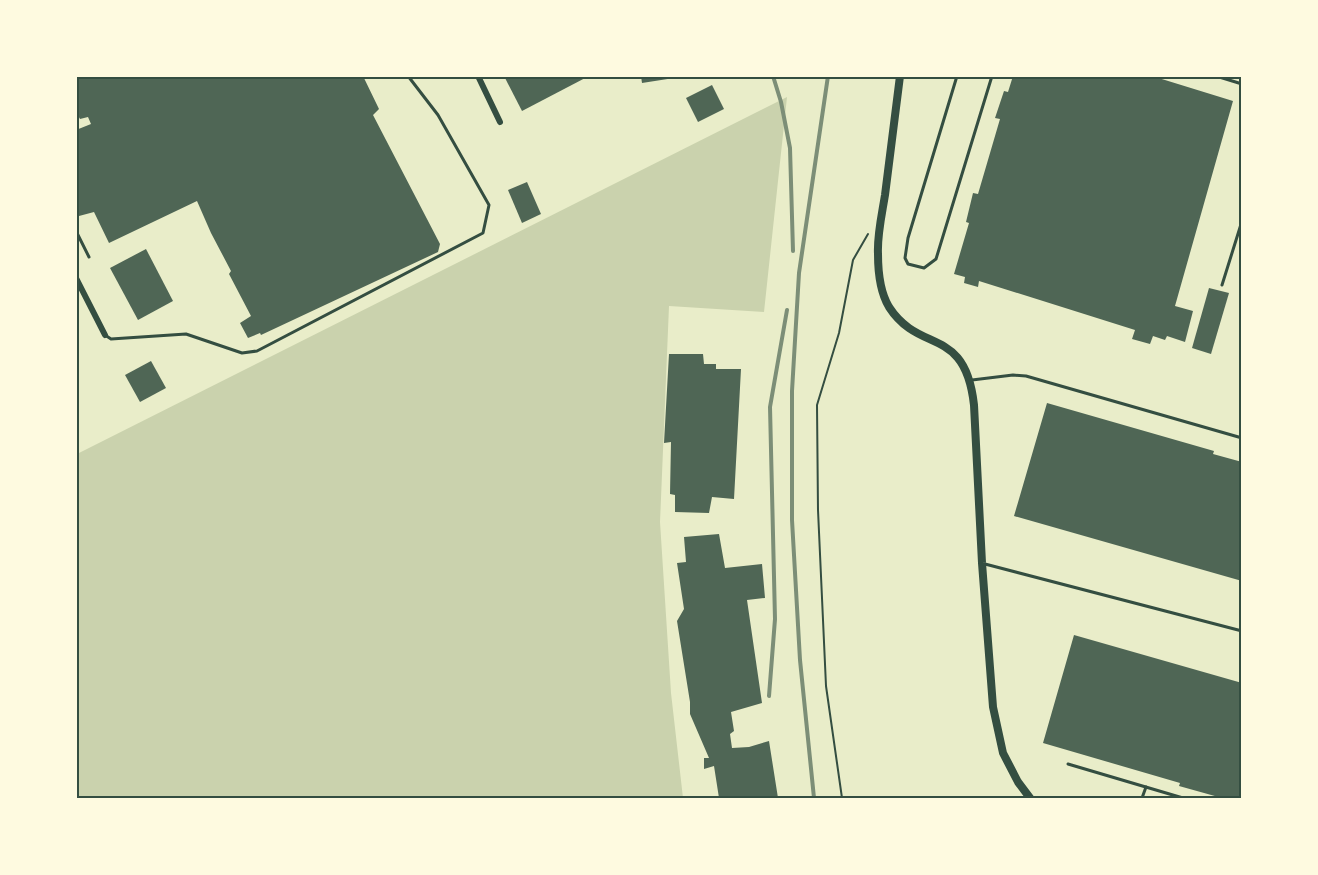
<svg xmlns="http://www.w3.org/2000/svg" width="1318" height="875" font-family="'Sofia Sans Condensed',sans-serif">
  <rect width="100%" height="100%" fill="#e9edc9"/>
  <polygon fill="#cad2ad" points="787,97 764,312 669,306 660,522 671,693 683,798 77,798 77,454"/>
  <g fill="#4f6655">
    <polygon points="76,76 363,76 379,109 373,115 440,244 438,252 261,335 260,333 248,338 240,323 251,316 229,274 231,271 211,233 197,201 109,243 94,212 79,216 76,211 76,130 91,124 88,117 80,119 76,112"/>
    <polygon points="504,76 589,76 522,111"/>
    <polygon points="641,76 674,76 674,78 642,83"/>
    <polygon points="1013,76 1152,76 1233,101 1175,306 1193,311 1185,342 1167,336 1165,340 1153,336 1150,344 1132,339 1135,330 979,281 978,287 964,283 965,277 954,274 969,223 966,222 973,193 978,194 1000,119 995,118 1004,91 1008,92"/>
    <polygon points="712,85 724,109 698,122 686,98"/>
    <polygon points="527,182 541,214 522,223 508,190"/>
    <polygon points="146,249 173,301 138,320 110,268"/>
    <polygon points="1209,288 1229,293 1211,354 1192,348"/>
    <polygon points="669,354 703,354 704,364 716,364 716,369 741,369 734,499 712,497 709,513 675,512 675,495 670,494 671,442 664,443"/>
    <polygon points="151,361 166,388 140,402 125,375"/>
    <polygon points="1047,403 1214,451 1213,454 1242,462 1242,581 1014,516"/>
    <polygon points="719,534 725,568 762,564 765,598 747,600 762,703 731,712 734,731 730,734 732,748 749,747 769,741 778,798 719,798 714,766 704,769 704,758 709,758 690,714 690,702 677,621 684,609 677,563 686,562 684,537"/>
    <polygon points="1074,635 1242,683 1242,798 1228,796 1227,798 1222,798 1179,786 1180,783 1043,743"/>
  </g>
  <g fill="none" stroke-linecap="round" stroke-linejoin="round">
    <polyline stroke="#344e41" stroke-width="2" points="842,798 826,686 818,510 817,405 839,333 853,260 868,234"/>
    <g stroke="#344e41" stroke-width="3">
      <polyline points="957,76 908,238 905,258 908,264 924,268 936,259 992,76"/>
      <polyline points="1216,76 1242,84"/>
      <polyline points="76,231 89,257"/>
      <polyline points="1222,285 1242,221"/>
      <polyline points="105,335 111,339 186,334 242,353 257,351 483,233 489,205 438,115 408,76"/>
      <polyline points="972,380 1013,375 1026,376 1242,438"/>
      <polyline points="985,564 1242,631"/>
      <polyline points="1068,764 1183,798"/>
      <polyline points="1142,798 1146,787"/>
    </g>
    <g stroke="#344e41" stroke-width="6">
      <polyline points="478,76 500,122"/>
      <polyline points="76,278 105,335"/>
    </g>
    <path stroke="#344e41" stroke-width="8" d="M900 76C895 116 890 155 885 195 882 214 877 235 878 254 878 272 880 292 889 307 920 355 965 325 974 405L982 563 993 707 1003 753 1018 782 1030 798"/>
    <g stroke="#7c8e77" stroke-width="4">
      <polyline points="773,76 781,102 790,148 793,251"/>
      <polyline points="769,696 775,619 770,407 787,310"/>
      <polyline points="814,798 800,660 792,520 792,391 799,273 828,76"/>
    </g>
  </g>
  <rect width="1318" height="875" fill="none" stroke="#fefae0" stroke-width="156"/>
  <rect x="78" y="78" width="1162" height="719" fill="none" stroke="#344e41" stroke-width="2"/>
</svg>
